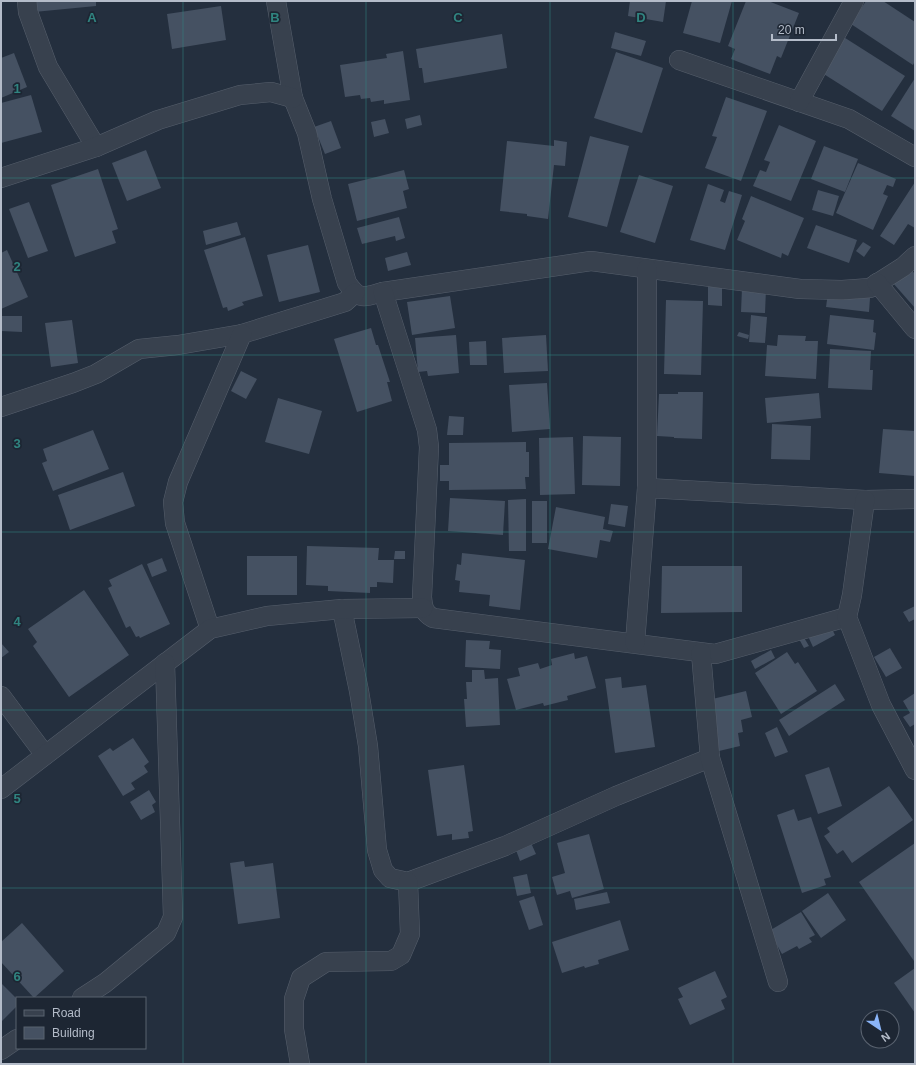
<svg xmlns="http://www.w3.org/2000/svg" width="916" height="1065" font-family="Helvetica,sans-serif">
  <rect width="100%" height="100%" fill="#242f3e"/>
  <g fill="#455162">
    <polygon points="33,1 96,1 96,6 34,12"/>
    <polygon points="630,1 666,1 663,22 628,16"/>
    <polygon points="692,1 732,1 720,43 683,33"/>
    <polygon points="746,1 768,1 799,13 781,58 777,56 770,74 731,59 735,49 728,46"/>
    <polygon points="866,1 883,1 915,22 915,61 913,65 851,24"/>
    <polygon points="221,6 226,40 172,49 167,14"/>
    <polygon points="615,32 646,41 641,56 611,48"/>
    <polygon points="502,34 507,68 424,83 422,68 419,68 416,49"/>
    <polygon points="842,36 905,76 882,111 819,71"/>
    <polygon points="403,51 410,100 384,104 384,100 371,102 370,98 361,99 360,95 345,97 340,65 387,58 386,54"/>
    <polygon points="616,52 663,68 642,133 594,118"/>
    <polygon points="14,53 27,87 1,98 1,58"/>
    <polygon points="915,78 915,131 891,116"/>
    <polygon points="31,95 42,132 1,143 1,103"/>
    <polygon points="726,97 767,111 741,181 705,168 717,137 712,136"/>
    <polygon points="420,115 422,125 407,129 405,119"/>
    <polygon points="385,119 389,133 374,137 371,122"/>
    <polygon points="331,121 341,148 325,154 314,127"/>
    <polygon points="779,125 816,141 791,201 753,186 760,170 766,172 770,162 764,160"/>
    <polygon points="590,136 629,146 607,227 568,217"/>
    <polygon points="554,140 567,142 565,166 554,165 548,219 527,216 527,214 500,211 507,141 554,146"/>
    <polygon points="824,146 858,159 845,192 811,179"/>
    <polygon points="146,150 161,188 127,201 112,163"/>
    <polygon points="858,163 896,179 893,187 887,185 883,194 888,196 873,230 836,213"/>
    <polygon points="98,169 118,229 112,231 116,243 75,257 51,185"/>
    <polygon points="404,170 409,189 403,191 407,208 357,221 348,184"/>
    <polygon points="639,175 673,186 655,243 620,232"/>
    <polygon points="915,182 915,228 908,224 894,245 880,236"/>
    <polygon points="708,184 724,190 720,201 725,203 729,191 742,195 725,250 690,240"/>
    <polygon points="818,190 839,196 833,216 812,210"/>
    <polygon points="751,196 804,218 788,256 782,253 781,258 737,240 745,221 742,219"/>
    <polygon points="29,202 48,251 28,258 9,209"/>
    <polygon points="399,217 405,238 396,241 395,236 362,244 357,228"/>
    <polygon points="237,222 241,235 206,245 203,231"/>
    <polygon points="816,225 857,240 849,263 807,248"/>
    <polygon points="245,237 263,296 242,302 244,305 228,311 227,307 223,308 204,250"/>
    <polygon points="863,242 871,247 864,257 856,251"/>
    <polygon points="308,245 320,292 279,302 267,255"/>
    <polygon points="7,250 28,297 1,309 1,253"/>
    <polygon points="407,252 411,265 388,271 385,258"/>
    <polygon points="910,268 915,274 915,308 893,283"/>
    <polygon points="708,283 722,283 722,306 708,305"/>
    <polygon points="742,288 766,289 765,313 741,312"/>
    <polygon points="828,293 870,298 869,312 826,307"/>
    <polygon points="450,296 455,328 412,335 407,302"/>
    <polygon points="666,300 703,301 701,375 664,374"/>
    <polygon points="751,315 767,317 765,343 749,342"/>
    <polygon points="830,315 874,320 873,332 876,333 874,350 827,344"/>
    <polygon points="1,316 22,316 22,332 1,331"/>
    <polygon points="72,320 78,363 51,367 45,323"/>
    <polygon points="371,328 376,345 378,345 390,382 387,382 392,401 357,412 334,339"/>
    <polygon points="739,332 749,335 748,339 737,336"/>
    <polygon points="456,335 459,373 428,376 427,371 418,372 415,338"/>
    <polygon points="546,335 548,371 504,373 502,338"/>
    <polygon points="778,335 806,336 805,341 818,341 816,379 765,376 767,345 777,346"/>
    <polygon points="486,341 487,365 470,365 469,342"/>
    <polygon points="830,349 871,351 870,370 873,370 872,390 828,388"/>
    <polygon points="241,371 257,379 246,399 231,391"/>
    <polygon points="547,383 550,429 512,432 509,385"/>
    <polygon points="678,392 703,392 702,439 674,438 674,437 657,436 659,394 678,394"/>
    <polygon points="819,393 821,418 767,423 765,398"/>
    <polygon points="278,398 322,411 309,454 265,442"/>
    <polygon points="449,416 464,417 463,435 447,435"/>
    <polygon points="772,424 811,426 810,460 771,459"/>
    <polygon points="883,429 915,431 915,476 879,473"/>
    <polygon points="93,430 109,469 53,491 42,463 47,461 43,449"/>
    <polygon points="583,436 621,437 620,486 582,485"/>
    <polygon points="573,437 575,494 540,495 539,438"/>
    <polygon points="526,442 526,452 529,452 529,477 525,477 526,489 449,490 449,481 440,481 440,465 449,465 449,443"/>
    <polygon points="123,472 135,506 70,530 58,495"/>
    <polygon points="450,498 505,501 503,535 448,531"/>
    <polygon points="526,499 526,551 509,551 508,500"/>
    <rect x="532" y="501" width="15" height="42"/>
    <polygon points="611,504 628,506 625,527 608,524"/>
    <polygon points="556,507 605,517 603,529 613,531 610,542 600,540 597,558 548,549"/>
    <polygon points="307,546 379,548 378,560 394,560 393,583 377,582 377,587 370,587 370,593 328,591 328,586 306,585"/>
    <polygon points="395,551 405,551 405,559 394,559"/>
    <polygon points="462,553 525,560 520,610 489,606 490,595 459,592 460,581 455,580 457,564 461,565"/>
    <rect x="247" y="556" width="50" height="39"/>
    <polygon points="162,558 167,571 152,577 147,564"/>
    <polygon points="142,564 170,624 140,638 139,636 136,637 130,626 126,628 108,588 112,586 109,580"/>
    <polygon points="662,566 742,566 742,612 661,613"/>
    <polygon points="84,590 129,655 69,697 33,646 37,642 28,629"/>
    <polygon points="915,606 915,619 909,622 903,612"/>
    <polygon points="829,623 835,635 813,647 807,634"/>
    <polygon points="803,636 809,646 804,648 799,639"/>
    <polygon points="466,640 490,641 489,649 501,650 500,669 465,667"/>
    <polygon points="1,643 9,652 1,658"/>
    <polygon points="890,648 902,668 886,677 874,657"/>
    <polygon points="771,650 775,658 755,669 751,661"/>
    <polygon points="787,652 795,664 798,662 817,691 781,714 755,673"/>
    <polygon points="574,653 575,659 587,656 596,688 567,696 568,700 544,706 543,703 516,710 507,679 520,676 518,668 538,663 540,669 552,665 551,659"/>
    <polygon points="472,670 484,670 485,679 498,678 500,725 466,727 464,699 467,699 466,682 472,682"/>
    <polygon points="621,677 622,688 646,685 655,747 615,753 605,679"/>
    <polygon points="835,684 845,700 789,736 779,720"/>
    <polygon points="746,691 752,717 741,720 743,732 738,733 740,746 719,751 708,700"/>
    <polygon points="915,693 915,724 910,727 903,717 910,713 903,701"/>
    <polygon points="777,727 788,752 775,757 765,733"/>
    <polygon points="133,738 149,762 144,766 148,772 131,783 135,789 123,796 98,756 110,748 113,751"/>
    <polygon points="464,765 473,831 468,832 469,838 452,840 452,834 437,836 428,770"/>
    <polygon points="829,767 842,806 818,814 805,775"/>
    <polygon points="889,786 913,820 852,863 843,850 837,854 824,836 830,832 827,828"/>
    <polygon points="149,790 156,802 152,805 155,812 141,820 130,802"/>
    <polygon points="794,809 798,821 811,817 831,877 824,879 826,885 802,893 777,815"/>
    <polygon points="589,834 604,889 572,898 570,891 557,895 552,877 565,873 557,843"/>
    <polygon points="531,843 536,854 520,861 516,850"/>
    <polygon points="915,843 915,960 914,961 859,882"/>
    <polygon points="244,861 245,867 273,863 280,918 238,924 230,863"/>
    <polygon points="527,874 531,893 517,896 513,877"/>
    <polygon points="607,892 610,903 576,910 574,899"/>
    <polygon points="828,893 846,920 821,938 802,911"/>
    <polygon points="534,896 543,925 529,930 519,901"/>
    <polygon points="801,912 815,935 809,938 812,942 799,949 797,946 782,954 769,931"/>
    <polygon points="620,920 629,950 598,960 599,964 585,968 584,966 562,973 552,942"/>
    <polygon points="22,923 64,971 34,998 1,962 1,942"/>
    <polygon points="915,968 915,1013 894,983"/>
    <polygon points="715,971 727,997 721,1000 725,1009 690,1025 678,999 683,997 678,988"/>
    <polygon points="1,983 17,999 17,1006 1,1022"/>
  </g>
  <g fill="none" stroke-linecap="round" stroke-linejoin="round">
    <g stroke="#565f6c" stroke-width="20">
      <g id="street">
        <polyline points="27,1 28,12 48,67 96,147"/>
        <path d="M276 1 293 98 307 133 322 199 347 283C360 301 363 297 383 292L591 261 800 289 842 290 870 288 903 267 915 256"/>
        <polyline points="679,60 849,119 915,157"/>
        <polyline points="799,102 854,1"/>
        <polyline points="1,178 96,147 158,120 240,95 271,92 293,98"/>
        <polyline points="877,283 915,329"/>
        <path d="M383 292 427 430 429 447 422 597C423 608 424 613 433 618L715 654 847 617"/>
        <polyline points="1,407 73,383 96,374 139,349 178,345 242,334 345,302 355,293"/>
        <polyline points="647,488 865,500 915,499"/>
        <polyline points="865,500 852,595 847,617 881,705 915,770"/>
        <polyline points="342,609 359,691 368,746 377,850 383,870 390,878 408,882 505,846 616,796 710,758"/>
        <polyline points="210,629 175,523 173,502 178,482 242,334"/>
        <polyline points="635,643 647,488 647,269"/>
        <polyline points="701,653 710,758 778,982"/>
        <polyline points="1,696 45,755"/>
        <polyline points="1,789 210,629 267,616 342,609 423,608"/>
        <polyline points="82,998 105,983 166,933 173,917 165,663"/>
        <polyline points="1,1050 17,1039"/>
        <polyline points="300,1064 294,1029 294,999 301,978 326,962 391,961 401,955 410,934 408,882"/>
      </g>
    </g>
    <use href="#street" stroke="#38414e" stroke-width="19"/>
  </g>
  <path fill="none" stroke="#308480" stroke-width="1" stroke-opacity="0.55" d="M183 1V1064M366 1V1064M550 1V1064M733 1V1064M1 178H915M1 355H915M1 532H915M1 710H915M1 888H915"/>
  <g font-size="13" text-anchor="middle" font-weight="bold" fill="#308480" stroke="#1d2633" stroke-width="3.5" stroke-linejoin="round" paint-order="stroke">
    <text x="92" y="22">A</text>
    <text x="275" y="22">B</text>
    <text x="458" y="22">C</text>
    <text x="641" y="22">D</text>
    <text x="17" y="93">1</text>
    <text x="17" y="271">2</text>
    <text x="17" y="448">3</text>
    <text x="17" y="626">4</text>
    <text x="17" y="803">5</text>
    <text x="17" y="981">6</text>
  </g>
  <rect width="916" height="1065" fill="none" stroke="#b4bcc9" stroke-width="4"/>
  <rect x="16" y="997" width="130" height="52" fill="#1d2633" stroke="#59626f"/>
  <rect x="24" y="1010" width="20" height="6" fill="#38414e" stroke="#59626f"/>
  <text x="52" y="1017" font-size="12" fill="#b4bcc9">Road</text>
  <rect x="24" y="1027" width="20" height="12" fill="#455162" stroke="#59626f"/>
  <text x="52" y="1037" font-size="12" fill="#b4bcc9">Building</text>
  <g transform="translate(880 1029) rotate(145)"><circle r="19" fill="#1d2633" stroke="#59626f"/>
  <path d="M0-3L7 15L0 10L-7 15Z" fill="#8ab4f8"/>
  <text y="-6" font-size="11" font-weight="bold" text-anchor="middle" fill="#b4bcc9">N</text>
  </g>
  <path d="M772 34v6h64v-6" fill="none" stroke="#b4bcc9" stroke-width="2"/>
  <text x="778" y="34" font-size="12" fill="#b4bcc9" stroke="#1d2633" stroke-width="3" paint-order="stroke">20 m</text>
</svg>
